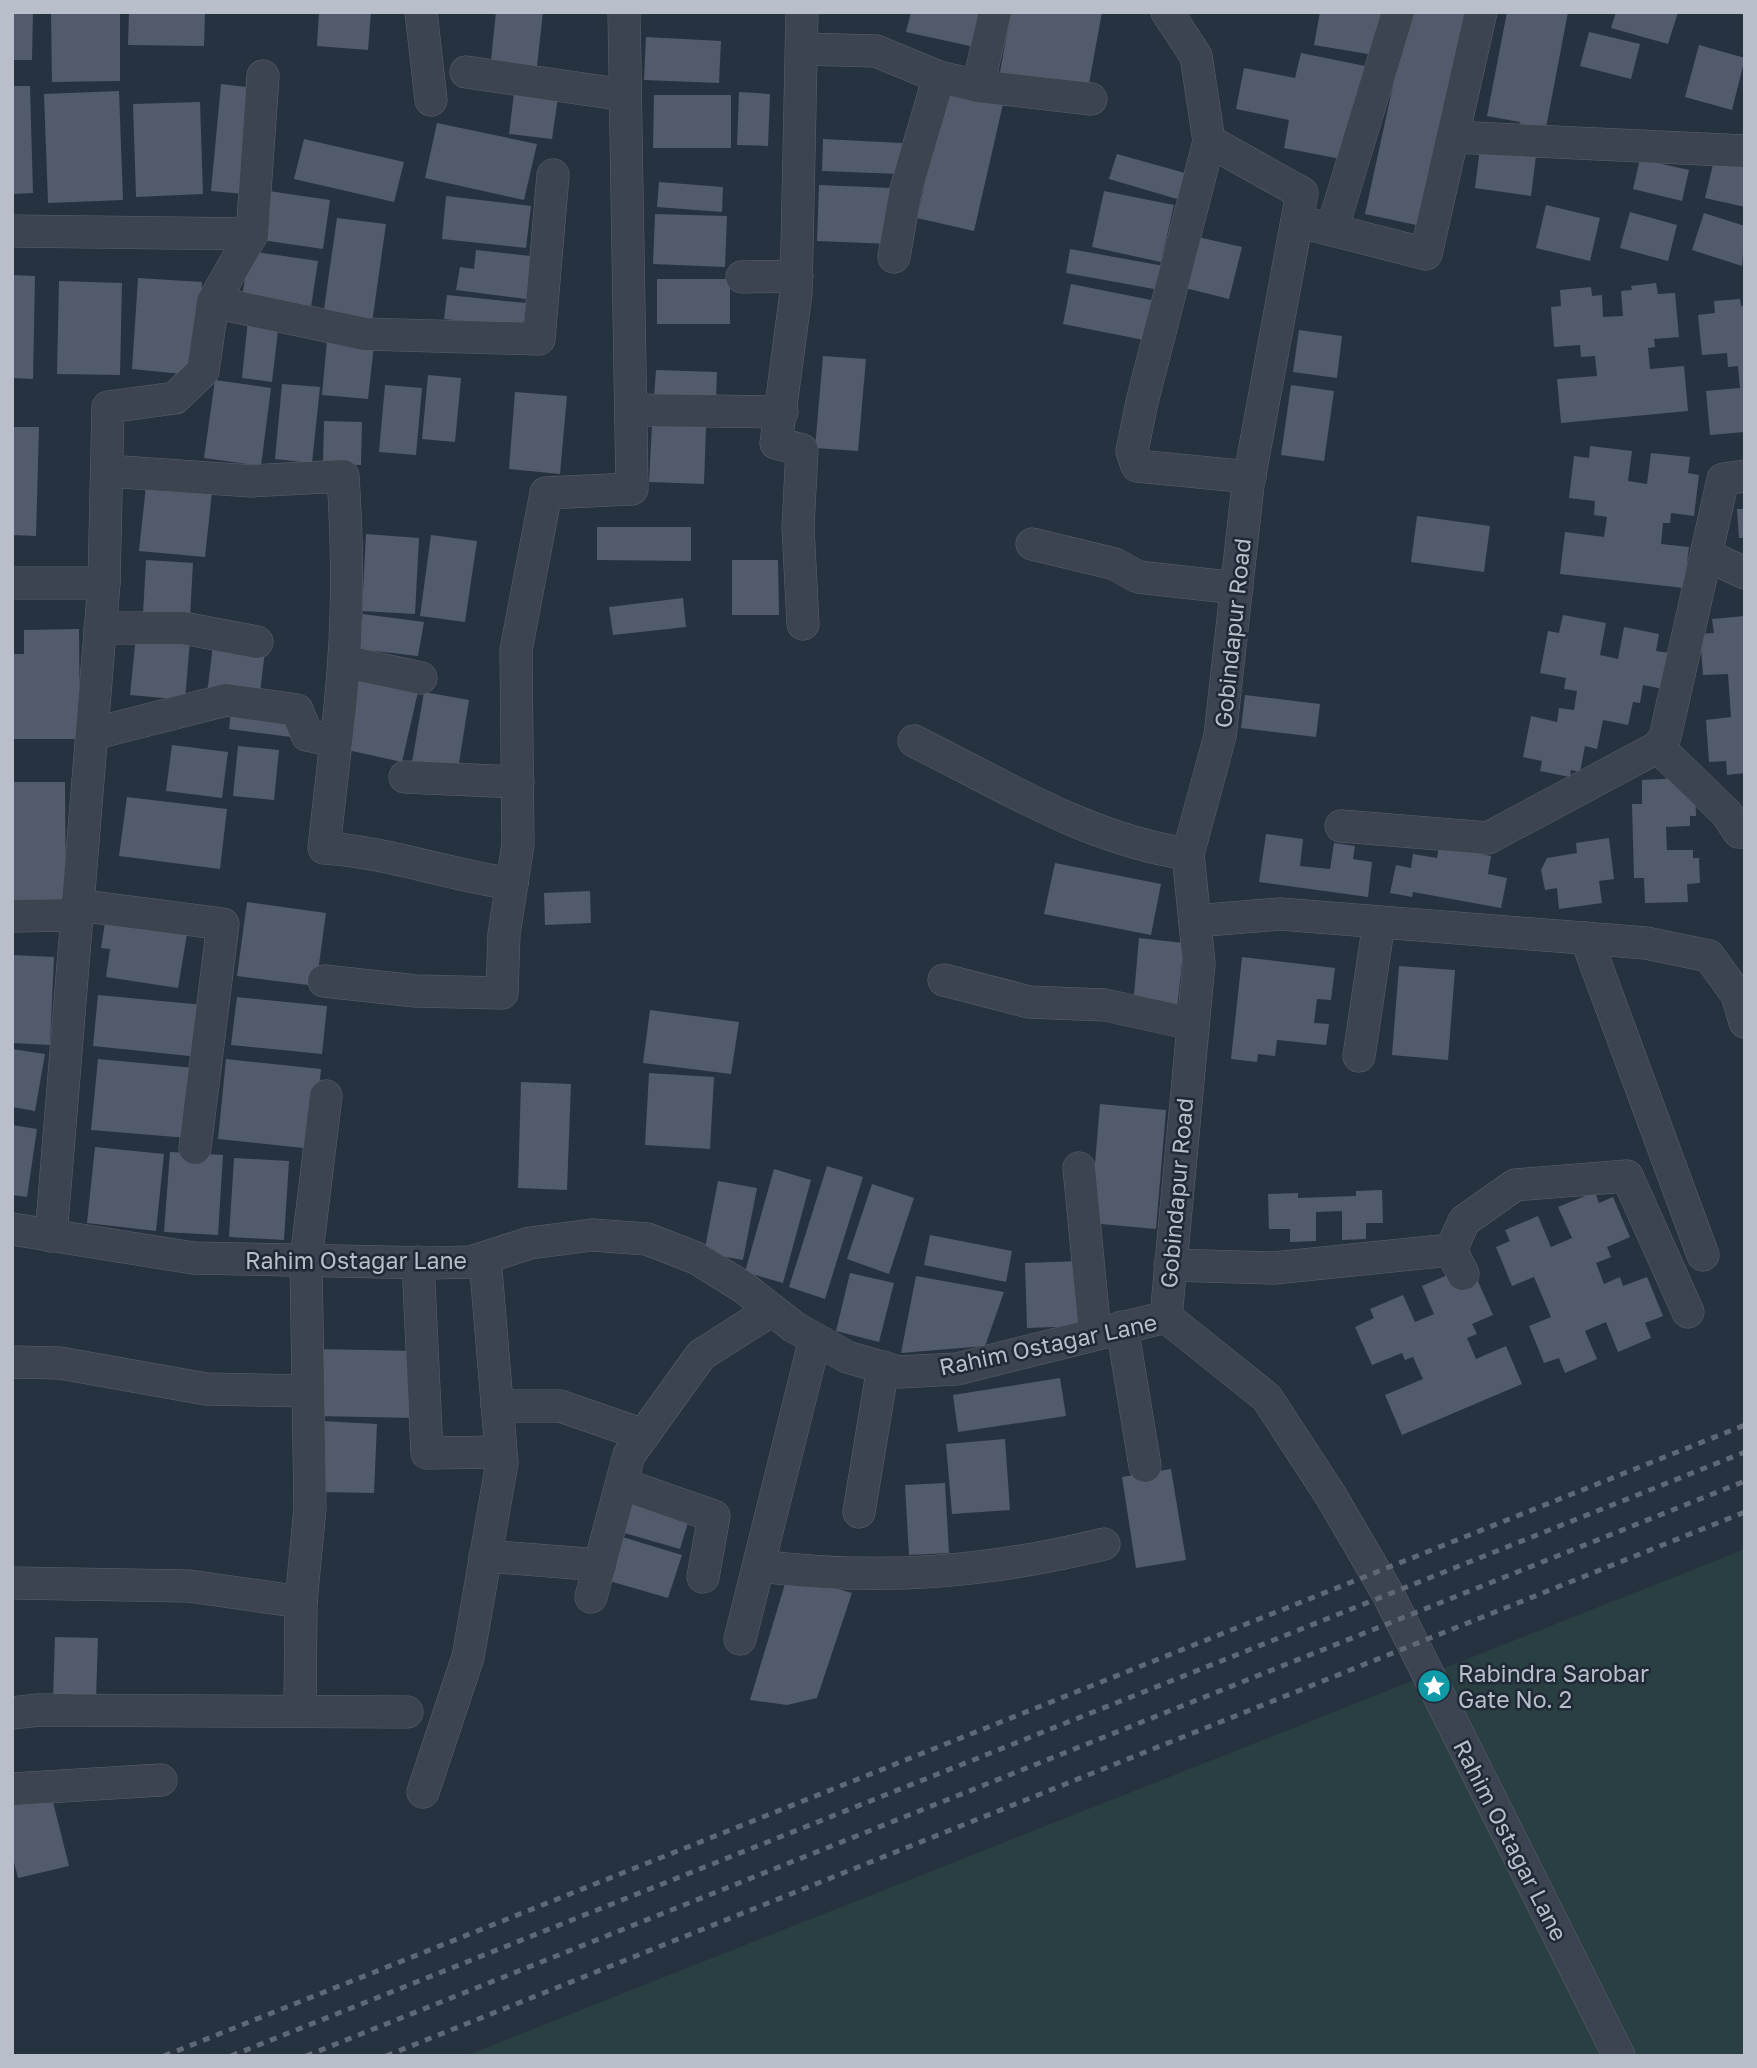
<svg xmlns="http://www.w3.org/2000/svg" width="1757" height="2068" font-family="'Golos Text',sans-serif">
  <rect width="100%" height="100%" fill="#273240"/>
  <polygon fill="#293f41" points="1745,1549 1745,2056 465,2056"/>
  <g fill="#515b6b">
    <polygon points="12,12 33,12 32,60 12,60"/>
    <polygon points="51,12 120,12 120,81 52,82"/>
    <polygon points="129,12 205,12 204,46 128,45"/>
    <polygon points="319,12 371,12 368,50 317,46"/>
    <polygon points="496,12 543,12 536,75 490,70"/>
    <polygon points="911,12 988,12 979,48 906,32"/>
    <polygon points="1011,12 1102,12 1088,89 1000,72"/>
    <polygon points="1320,12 1388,12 1380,56 1314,45"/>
    <polygon points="1409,12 1468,12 1421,226 1365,214"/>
    <polygon points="1507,12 1568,12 1545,133 1518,129 1520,122 1487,116"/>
    <polygon points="1616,12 1678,12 1668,44 1611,28"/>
    <polygon points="1589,32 1640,44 1631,79 1580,66"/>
    <polygon points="646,37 721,41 719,83 644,80"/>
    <polygon points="1699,45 1745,58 1732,110 1685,97"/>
    <polygon points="1301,53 1365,66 1346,160 1284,148 1289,120 1236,109 1244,68 1295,78"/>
    <polygon points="221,84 255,88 245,194 211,191"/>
    <polygon points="515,85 559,90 552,139 509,134"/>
    <polygon points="12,86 30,86 33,193 12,194"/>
    <polygon points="119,91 123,200 48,203 44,94"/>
    <polygon points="739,92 770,94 768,146 737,145"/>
    <polygon points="945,92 1003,104 974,231 917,218"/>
    <polygon points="654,95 731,95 731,148 653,148"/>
    <polygon points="200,102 203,194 136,197 133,104"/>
    <polygon points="437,123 537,144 524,200 425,178"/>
    <polygon points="304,139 404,162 394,202 294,179"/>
    <polygon points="823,139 902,143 900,174 822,171"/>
    <polygon points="1480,148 1536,156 1531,196 1475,188"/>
    <polygon points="1117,154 1185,173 1177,199 1109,179"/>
    <polygon points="1715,156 1745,163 1745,207 1705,198"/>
    <polygon points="1640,159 1689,170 1682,201 1633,189"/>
    <polygon points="659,182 723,187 722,212 657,207"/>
    <polygon points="819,185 892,188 890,244 817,241"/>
    <polygon points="262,190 330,200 323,249 255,239"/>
    <polygon points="1104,191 1174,205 1161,262 1092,247"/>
    <polygon points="446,196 531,206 526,248 442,239"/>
    <polygon points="1546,205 1600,218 1590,261 1536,248"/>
    <polygon points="1630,212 1677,225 1668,261 1620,248"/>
    <polygon points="1704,213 1745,226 1742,266 1692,250"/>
    <polygon points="655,214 727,216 725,267 653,264"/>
    <polygon points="337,218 386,224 372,323 323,316"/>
    <polygon points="1189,235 1242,247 1229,299 1177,286"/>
    <polygon points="1070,249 1170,267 1165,291 1066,273"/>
    <polygon points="476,250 531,256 526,299 456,290 460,267 474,269"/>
    <polygon points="249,251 318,261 310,314 241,305"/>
    <polygon points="12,275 35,276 33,379 12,378"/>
    <polygon points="138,278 202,282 198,351 182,374 132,369"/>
    <rect x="657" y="279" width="73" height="45"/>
    <polygon points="59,281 122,283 120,375 57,374"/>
    <polygon points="1656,283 1658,294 1675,293 1679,337 1654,339 1655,347 1648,348 1650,369 1684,366 1688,411 1561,423 1557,379 1597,376 1595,356 1581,357 1580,345 1554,347 1551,307 1561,306 1560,290 1591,287 1592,296 1602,295 1603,317 1623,316 1621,291 1632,290 1631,286"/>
    <polygon points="1071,284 1161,302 1154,342 1063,324"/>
    <polygon points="447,295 526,303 523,327 444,319"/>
    <polygon points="1740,299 1741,306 1745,306 1745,432 1710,435 1706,391 1740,388 1738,366 1728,367 1727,353 1702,355 1698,315 1715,313 1714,301"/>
    <polygon points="248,319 279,322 272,382 242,378"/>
    <polygon points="1299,330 1342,336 1337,378 1293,372"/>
    <polygon points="327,340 374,345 368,399 322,395"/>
    <polygon points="823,356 866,359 858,451 815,448"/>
    <polygon points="656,370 717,372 716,399 654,397"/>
    <polygon points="428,375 461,378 455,442 422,439"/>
    <polygon points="215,380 271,388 261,466 204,458"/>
    <polygon points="282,384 320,387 312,463 275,459"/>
    <polygon points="385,385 422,388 416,455 379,452"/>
    <polygon points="1291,385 1334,391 1324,461 1281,455"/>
    <polygon points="515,392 567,396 560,474 509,469"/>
    <polygon points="324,421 362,422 361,465 323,464"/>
    <polygon points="652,425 706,427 704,484 649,482"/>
    <polygon points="12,427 39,427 36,536 12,535"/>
    <polygon points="1590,446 1632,451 1628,481 1647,484 1651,453 1690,457 1688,473 1699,475 1694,516 1671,513 1670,523 1663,523 1661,544 1689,547 1684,588 1560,574 1565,532 1604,537 1607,517 1594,515 1595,501 1569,498 1574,456 1589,458"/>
    <polygon points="146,486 212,492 205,557 139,551"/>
    <polygon points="1737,509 1745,509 1745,538 1739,538"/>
    <polygon points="1417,516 1490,526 1484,572 1411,562"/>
    <polygon points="597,527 691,527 691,561 597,560"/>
    <polygon points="366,534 419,538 415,614 362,611"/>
    <polygon points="431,535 477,541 465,622 420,616"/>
    <polygon points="146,560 193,563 190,617 143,614"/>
    <polygon points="732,560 778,560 779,615 732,615"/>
    <polygon points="683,598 686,627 613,635 609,607"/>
    <polygon points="363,614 424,622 418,656 358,649"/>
    <polygon points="1563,615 1606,623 1600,655 1618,659 1624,627 1659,634 1656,651 1670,653 1663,689 1643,685 1640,703 1633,702 1628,725 1603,720 1597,749 1585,746 1580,772 1571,770 1570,777 1540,771 1542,761 1523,757 1531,716 1557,722 1559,708 1574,710 1577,691 1564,689 1566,678 1540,673 1548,631 1559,633"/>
    <polygon points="1745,616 1745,773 1727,775 1726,761 1709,762 1706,720 1731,717 1728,674 1703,675 1700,634 1714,633 1712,619"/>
    <polygon points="79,629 80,739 12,739 12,654 24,654 24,630"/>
    <polygon points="136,636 190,641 185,700 130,695"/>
    <polygon points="213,645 265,651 259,701 207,694"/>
    <polygon points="361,670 420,683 402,762 343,749"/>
    <polygon points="424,692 469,700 458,769 412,762"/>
    <polygon points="1245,695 1320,704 1316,737 1241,728"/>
    <polygon points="232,704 294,713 291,737 229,729"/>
    <polygon points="172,745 228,752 222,798 166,791"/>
    <polygon points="238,746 279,750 274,800 233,796"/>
    <polygon points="1682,778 1695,790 1696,816 1690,816 1690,826 1666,827 1667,850 1693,850 1693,858 1699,858 1700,883 1687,884 1688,902 1645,903 1644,878 1634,878 1632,804 1642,804 1642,780"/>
    <polygon points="12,782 65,782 66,899 12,900"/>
    <polygon points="127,797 227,809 220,869 119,856"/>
    <polygon points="1266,834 1303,839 1300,866 1330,869 1334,843 1355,846 1353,859 1372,862 1368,897 1259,882"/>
    <polygon points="1609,838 1614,879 1599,881 1602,903 1559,909 1557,888 1545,890 1541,870 1547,858 1577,853 1576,843"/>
    <polygon points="1439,846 1491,856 1488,874 1507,878 1501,908 1413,892 1412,897 1390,893 1396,865 1411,868 1413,854 1437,858"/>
    <polygon points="1055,863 1161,884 1151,935 1044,914"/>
    <polygon points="590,891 591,923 545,925 544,893"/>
    <polygon points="247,902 326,913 316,986 237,976"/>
    <polygon points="106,916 188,928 178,988 106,977 110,949 101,948"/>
    <polygon points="1139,938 1184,943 1177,1010 1133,1006"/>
    <polygon points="12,955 54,957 50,1045 12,1043"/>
    <polygon points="1242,957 1335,968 1331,1000 1317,999 1314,1023 1329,1024 1326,1045 1277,1040 1275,1056 1258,1054 1257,1062 1231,1059"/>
    <polygon points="1399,966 1455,970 1448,1060 1392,1055"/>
    <polygon points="98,995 204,1005 199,1057 93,1046"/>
    <polygon points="237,997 327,1006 322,1054 231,1045"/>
    <polygon points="650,1010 739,1022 731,1074 643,1063"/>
    <polygon points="12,1049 45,1054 35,1111 12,1107"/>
    <polygon points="98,1059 195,1068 188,1138 91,1130"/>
    <polygon points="226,1059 321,1069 313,1149 218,1139"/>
    <polygon points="649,1073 714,1077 710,1149 645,1145"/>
    <polygon points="521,1082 571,1084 567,1190 518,1188"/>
    <polygon points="1100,1104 1166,1110 1156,1229 1090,1223"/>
    <polygon points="12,1125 37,1129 27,1197 12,1195"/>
    <polygon points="95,1147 164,1154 156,1231 87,1223"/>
    <polygon points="170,1152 223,1155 218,1235 164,1232"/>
    <polygon points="234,1158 289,1161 284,1240 229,1237"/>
    <polygon points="827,1166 863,1177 825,1299 789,1287"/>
    <polygon points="774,1169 811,1180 783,1283 745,1272"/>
    <polygon points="718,1181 757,1188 743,1260 704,1253"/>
    <polygon points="872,1184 914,1198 889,1274 847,1259"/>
    <polygon points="1382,1190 1383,1223 1366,1223 1366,1239 1342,1240 1342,1211 1316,1212 1316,1241 1290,1242 1290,1229 1269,1229 1268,1194 1298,1193 1298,1198 1356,1196 1356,1191"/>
    <polygon points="1595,1192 1599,1203 1613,1197 1630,1237 1607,1247 1611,1257 1596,1263 1604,1284 1620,1277 1623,1286 1647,1277 1663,1316 1645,1323 1651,1338 1618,1352 1606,1322 1585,1331 1597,1359 1565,1373 1559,1358 1544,1363 1529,1326 1551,1317 1534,1277 1512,1286 1496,1247 1510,1241 1505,1230 1538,1216 1551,1247 1572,1238 1558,1207"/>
    <polygon points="930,1235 1012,1251 1006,1282 924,1265"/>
    <polygon points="1080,1261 1082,1326 1027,1328 1025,1263"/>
    <polygon points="1457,1271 1476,1277 1493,1315 1472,1324 1477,1334 1467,1338 1476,1359 1506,1346 1522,1384 1402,1435 1385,1395 1423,1379 1413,1357 1405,1360 1402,1353 1372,1365 1355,1327 1374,1318 1370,1309 1403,1295 1415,1322 1434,1314 1422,1286"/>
    <polygon points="850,1273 894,1283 879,1342 836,1331"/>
    <polygon points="916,1276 1004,1292 985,1346 901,1353"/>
    <polygon points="316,1349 418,1351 416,1418 315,1416"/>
    <polygon points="1060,1378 1066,1416 958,1432 953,1395"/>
    <polygon points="322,1421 377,1424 374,1493 320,1492"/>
    <polygon points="1005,1439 1010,1510 952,1514 946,1444"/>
    <polygon points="1171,1469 1186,1560 1136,1568 1122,1477"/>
    <polygon points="945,1483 949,1553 909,1555 905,1485"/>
    <polygon points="630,1498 690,1516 680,1549 621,1532"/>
    <polygon points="619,1536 682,1555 668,1598 606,1580"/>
    <polygon points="788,1574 852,1593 817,1698 787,1705 750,1700"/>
    <polygon points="55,1637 98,1638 96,1699 53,1698"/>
    <polygon points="51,1794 69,1866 18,1878 12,1854 12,1804"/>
  </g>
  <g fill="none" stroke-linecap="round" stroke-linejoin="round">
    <g stroke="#59626d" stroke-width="33">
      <g id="street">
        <polyline points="421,12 431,100"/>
        <polyline points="802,12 796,293 776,443 802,450 798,527 803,624"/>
        <polyline points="802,49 876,51 939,77 906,189 894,257"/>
        <polyline points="466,72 625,95"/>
        <polyline points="939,77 978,86 1091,99"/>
        <polyline points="978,86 995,12"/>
        <polyline points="1453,137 1745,151"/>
        <polyline points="1209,141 1142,402 1132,451 1137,466 1250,477"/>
        <polyline points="1297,221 1426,254 1481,12"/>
        <polyline points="1332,230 1398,12"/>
        <polyline points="12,231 252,234"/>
        <polyline points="742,277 797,276"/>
        <polyline points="213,302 365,334 539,339 553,175"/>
        <polyline points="631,410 782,412"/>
        <path d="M107 471 251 481 343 476C349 569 348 648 336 741"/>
        <polyline points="1032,544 1115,564 1138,577 1237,588"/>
        <polyline points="1708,556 1745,573"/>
        <polyline points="12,583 104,583 51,1236"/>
        <polyline points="104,583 108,407 175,398 203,371 213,302 252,234 263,76"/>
        <polyline points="100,628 183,628 257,642"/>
        <polyline points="346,662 421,678"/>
        <path d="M92 734 226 700 297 710 307 735 336 741 324 848C388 852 449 875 512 884"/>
        <path d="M914 741C1003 785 1089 840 1188 854"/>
        <polyline points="1658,747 1727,814 1739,832 1745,832"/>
        <polyline points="405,777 518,782"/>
        <polyline points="1341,826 1488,838 1658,747 1665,737 1723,479 1745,476"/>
        <polyline points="77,905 223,924 195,1148"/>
        <polyline points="12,916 77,915"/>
        <polyline points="1195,921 1280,914 1646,943 1709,956 1737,995 1745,1022"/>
        <polyline points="1586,938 1703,1255"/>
        <polyline points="944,980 1029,1002 1105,1005 1192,1024"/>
        <polyline points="324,981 416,991 502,993 504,934 518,844 516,650 546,493 632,489 624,12"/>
        <polyline points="1359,1056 1379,922"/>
        <polyline points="1079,1168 1095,1333"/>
        <polyline points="12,1229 193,1258 432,1263 471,1262 530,1243 592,1235 647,1239 696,1258 743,1287 794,1327 847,1357 899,1372 957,1369 1166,1317"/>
        <polyline points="1451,1250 1464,1221 1515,1185 1627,1176 1688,1312"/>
        <polyline points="418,1262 427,1453 500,1452"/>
        <polyline points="1170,1265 1274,1268 1451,1250 1463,1274"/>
        <polyline points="1166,1317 1199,963 1188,854 1220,736 1248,485 1302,193 1209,141 1196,56 1167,12"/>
        <polyline points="1166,1317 1267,1398 1331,1496 1388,1594 1619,2056"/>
        <polyline points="1122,1327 1145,1466"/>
        <polyline points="12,1362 60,1363 206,1389 308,1391"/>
        <polyline points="497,1406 560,1406 644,1435"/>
        <polyline points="622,1484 714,1516 703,1577"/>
        <polyline points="859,1512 883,1367"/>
        <polyline points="485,1556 600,1565"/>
        <path d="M759 1566C880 1581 985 1573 1104 1544"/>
        <polyline points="12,1583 189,1586 301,1602"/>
        <polyline points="591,1597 629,1455 701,1355 772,1310"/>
        <polyline points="740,1639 815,1339"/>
        <polyline points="300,1711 301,1602 310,1508 306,1260 326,1096"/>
        <polyline points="12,1713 39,1710 407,1712"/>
        <polyline points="12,1789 161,1780"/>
        <polyline points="423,1792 468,1657 502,1463 485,1258"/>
      </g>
    </g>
    <use href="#street" stroke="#3b4450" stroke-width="32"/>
    <g stroke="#5e6877" stroke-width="5" stroke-dasharray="7 7" stroke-linecap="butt">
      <polyline points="164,2056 1745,1425"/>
      <polyline points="231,2056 1745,1452"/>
      <polyline points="306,2056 1745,1481"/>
      <polyline points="386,2056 1745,1512"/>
    </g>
  </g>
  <defs>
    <g id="sight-disc" transform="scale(1.75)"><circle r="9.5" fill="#0f9aa8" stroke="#202936"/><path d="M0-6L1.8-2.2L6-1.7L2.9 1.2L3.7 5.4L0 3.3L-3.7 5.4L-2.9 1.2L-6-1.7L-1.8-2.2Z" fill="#fff"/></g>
  </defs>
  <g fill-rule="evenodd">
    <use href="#sight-disc" x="1434" y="1686"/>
  </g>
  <g text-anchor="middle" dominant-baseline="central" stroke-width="5" stroke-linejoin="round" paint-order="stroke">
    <g font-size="23" fill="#b8bfca" stroke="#202936">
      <text transform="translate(1232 633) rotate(-84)">Gobindapur Road</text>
      <text transform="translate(1176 1193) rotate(-85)">Gobindapur Road</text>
      <text x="356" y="1260">Rahim Ostagar Lane</text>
      <text transform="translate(1048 1344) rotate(-12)">Rahim Ostagar Lane</text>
      <text transform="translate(1511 1840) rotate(63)">Rahim Ostagar Lane</text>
    </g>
    <g font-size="23" fill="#b8bfca" stroke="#202936" text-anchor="start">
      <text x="1458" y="1673">Rabindra Sarobar<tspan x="1458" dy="26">Gate No. 2</tspan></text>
    </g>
  </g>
  <rect width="1757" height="2068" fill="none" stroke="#b8bfca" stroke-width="28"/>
</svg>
